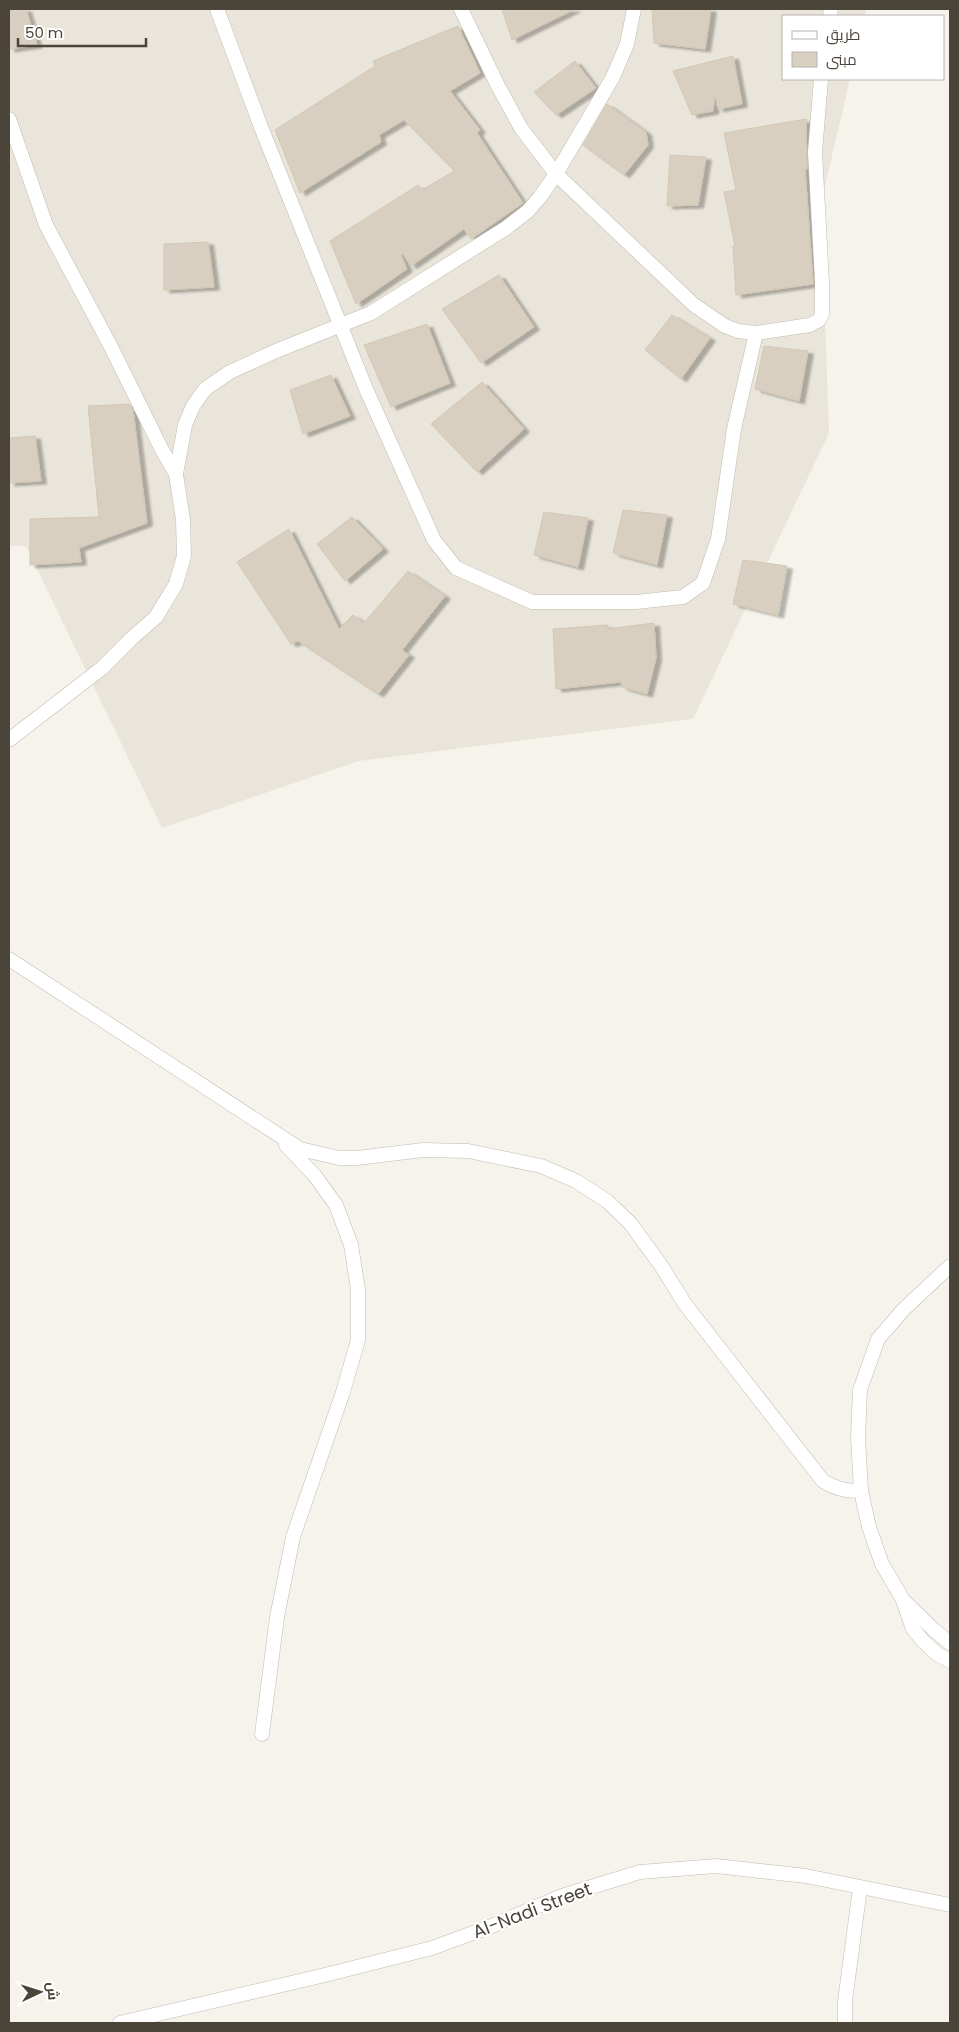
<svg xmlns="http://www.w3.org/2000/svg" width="959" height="2032" font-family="Poppins,Cairo,sans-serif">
  <defs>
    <filter id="shadow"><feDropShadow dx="5.5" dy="3" stdDeviation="1" flood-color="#0004"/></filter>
  </defs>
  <rect width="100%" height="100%" fill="#f6f3ec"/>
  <polygon fill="#eae5da" points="9,9 866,9 865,16 783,16 783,79 850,79 821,203 829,433 693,719 359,761 162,828 26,546 9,546"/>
  <g fill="#d8cfc1" stroke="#d3c7b4" filter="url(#shadow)">
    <polygon points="9,9 26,9 37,45 9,49"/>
    <polygon points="502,9 575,9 512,40"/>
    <polygon points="652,9 711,9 705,49 654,43"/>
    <polygon points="458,26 480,73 450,91 480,130 477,133 523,203 471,239 464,229 411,266 403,254 401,255 407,269 356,304 330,241 418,185 422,190 454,171 404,120 379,135 381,142 300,193 275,130 375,66 373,61"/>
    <polygon points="733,56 742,104 718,109 715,94 713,111 692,115 673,71"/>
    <polygon points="575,61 596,88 556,115 534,92"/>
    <polygon points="607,104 646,132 648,145 624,175 583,145"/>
    <polygon points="806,119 807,169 805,169 813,284 736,295 733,246 735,246 724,192 736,190 724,133"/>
    <polygon points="670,155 706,157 698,205 667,206"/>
    <polygon points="208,242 214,287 164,290 164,244"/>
    <polygon points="499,275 534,327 481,363 442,309"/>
    <polygon points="672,315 710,338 681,379 645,350"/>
    <polygon points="427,324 450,383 391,407 364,345"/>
    <polygon points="764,346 808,351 799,401 755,389"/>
    <polygon points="331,375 350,416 303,434 290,390"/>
    <polygon points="482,382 524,429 477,472 431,424"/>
    <polygon points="129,404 133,410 147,523 79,548 81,562 30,565 30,519 99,517 88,406"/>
    <polygon points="35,436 41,481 9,483 9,438"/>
    <polygon points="623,510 667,515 657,565 613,553"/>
    <polygon points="544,512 588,518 578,567 534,555"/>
    <polygon points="352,517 383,549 345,581 317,544"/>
    <polygon points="289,529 339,629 353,615 364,623 408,571 445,596 402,650 409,655 378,694 298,641 291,644 237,562"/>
    <polygon points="743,560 787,566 778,615 733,604"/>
    <polygon points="654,623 656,658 647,694 622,687 621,682 556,689 553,629 608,625 608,629"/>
  </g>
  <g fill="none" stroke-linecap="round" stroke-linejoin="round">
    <g stroke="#c2bbae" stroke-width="15">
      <g id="minor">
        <polyline points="217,9 261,127 366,389 434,540 456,568 532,602 636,602 683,597 703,583 718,539 734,429 756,333"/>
        <polyline points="461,9 498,86 521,128 556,174 694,305 725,326 738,331 756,333 810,325 819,320 822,315 822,282 815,152 821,79"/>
        <polyline points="830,16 831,9"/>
        <polyline points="9,119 46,225 110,345 162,450 176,474"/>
        <polyline points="9,740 102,668 132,638 156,617 176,584 184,556 183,520 176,474 185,425 193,406 205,389 230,372 276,351 371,313 506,228 528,211 540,197 556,174 613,77 627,44 634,9"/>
        <path d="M9 959 300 1149 339 1158H357L423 1150 468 1151 541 1166 576 1181 607 1201 630 1223 660 1264 685 1304 823 1481C836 1489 846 1491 861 1491"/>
        <polyline points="950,1266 904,1309 878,1339 860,1390 858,1438 861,1491 869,1527 882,1564 902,1598 913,1629 924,1642 937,1654 950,1661"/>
        <polyline points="904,1601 934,1630 950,1643"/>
        <polyline points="262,1734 277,1617 293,1537 343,1392 358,1340 358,1289 351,1245 336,1205 315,1176 286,1145"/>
        <polyline points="120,2023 325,1975 432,1948 489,1927 562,1896 640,1872 716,1866 806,1876 950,1905"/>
        <polyline points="845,2023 845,2001 860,1888"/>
      </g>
    </g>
    <use href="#minor" stroke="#fff" stroke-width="14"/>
  </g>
  <g text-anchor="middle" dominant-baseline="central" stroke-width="4.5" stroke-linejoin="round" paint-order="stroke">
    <g font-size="18" fill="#4b4439" stroke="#fff">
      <text transform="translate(532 1910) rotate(-21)">Al-Nadi Street</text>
    </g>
  </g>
  <rect width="959" height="2032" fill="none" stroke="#4b4439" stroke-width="20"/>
  <rect x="782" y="15" width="162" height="65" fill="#ffffff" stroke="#b7b4b0"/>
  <rect x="792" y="31" width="25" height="8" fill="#ffffff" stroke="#b7b4b0"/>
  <text x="826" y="40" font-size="15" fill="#4b4439">طريق</text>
  <rect x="792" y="52" width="25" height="15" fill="#d8cfc1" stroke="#b7b4b0"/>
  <text x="826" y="65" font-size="15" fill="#4b4439">مبنى</text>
  <g transform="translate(40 1992) rotate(86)" stroke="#ffffff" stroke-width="4" paint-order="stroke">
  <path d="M0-4L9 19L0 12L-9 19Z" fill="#4b4439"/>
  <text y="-8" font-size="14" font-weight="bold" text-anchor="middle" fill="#4b4439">ش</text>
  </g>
  <path d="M18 38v8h128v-8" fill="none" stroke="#4b4439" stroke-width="2.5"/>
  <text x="25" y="38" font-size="15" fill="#4b4439" stroke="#ffffff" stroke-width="4" paint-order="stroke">50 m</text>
</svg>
